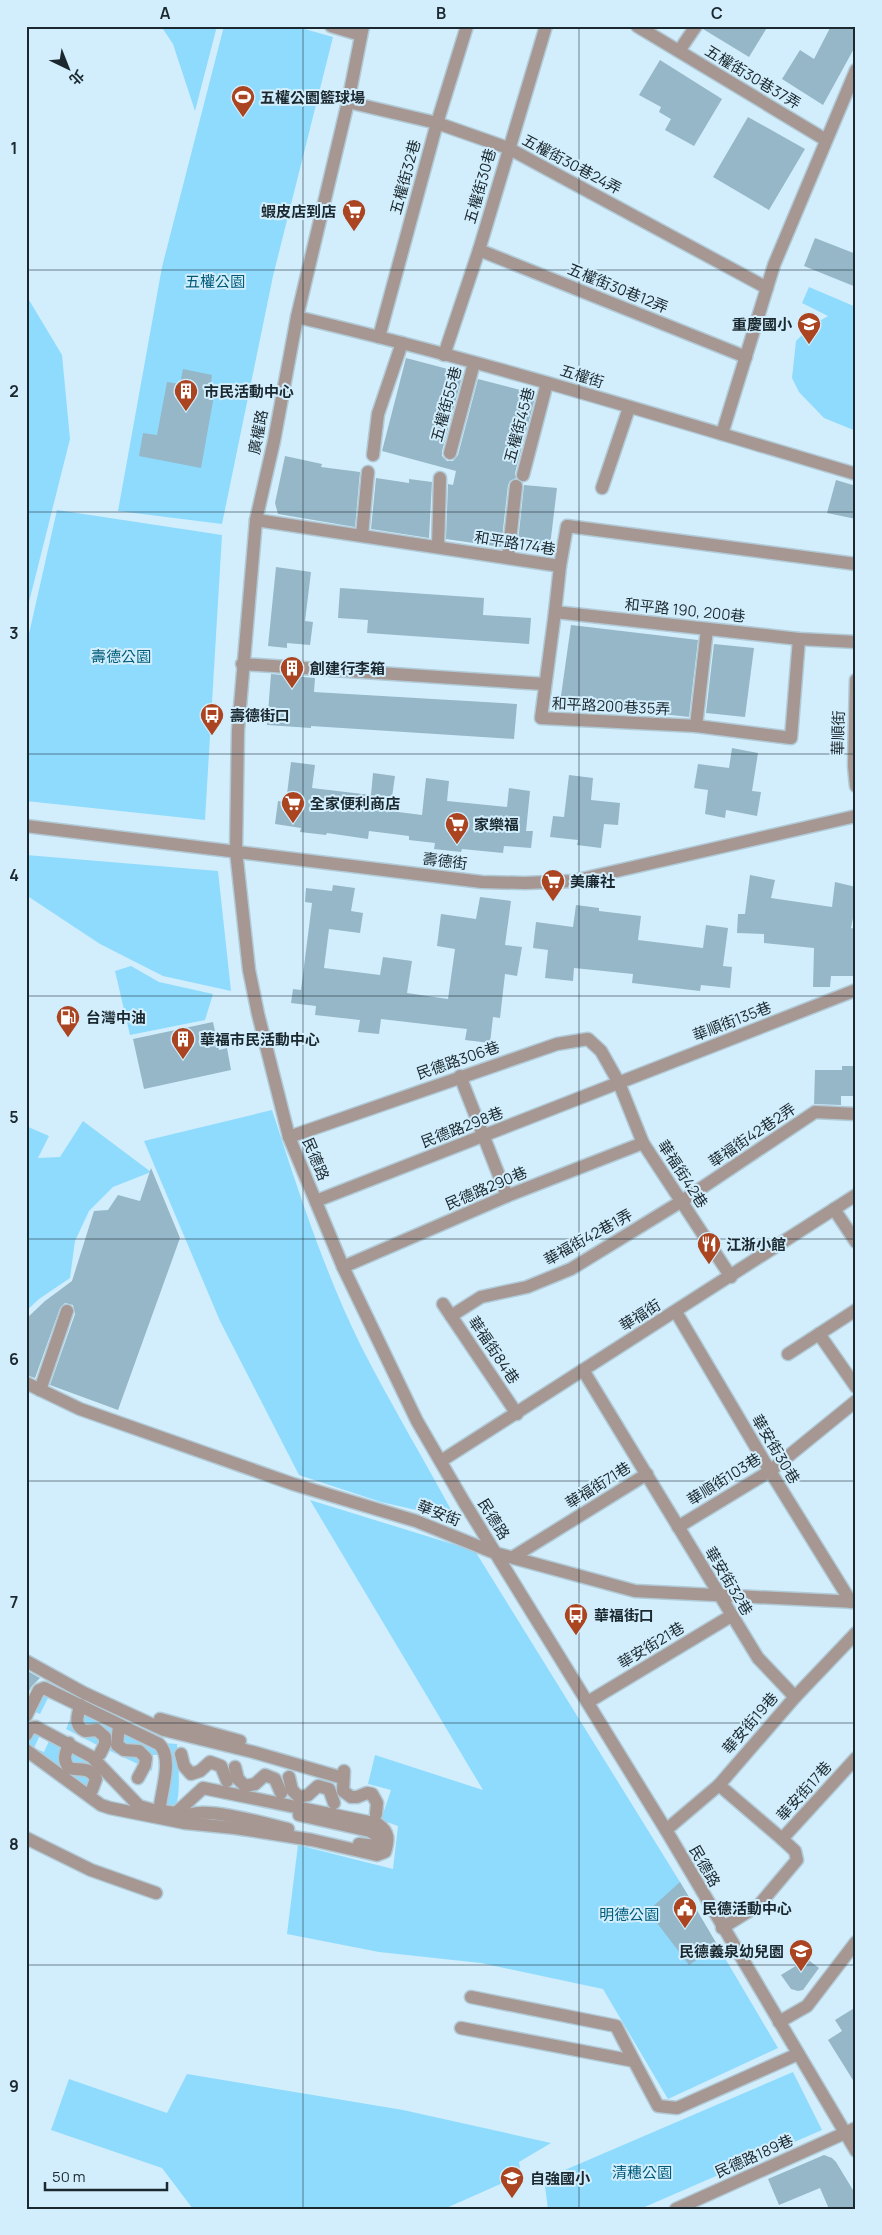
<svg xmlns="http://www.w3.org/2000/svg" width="882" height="2235" font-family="Manrope,'Noto Sans TC',sans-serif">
  <rect width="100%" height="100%" fill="#d2eefc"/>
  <g fill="#8edbfe">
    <polygon points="161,26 217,26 195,111 173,44"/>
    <polygon points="224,26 294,26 333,37 273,276 222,524 118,511 162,267"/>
    <polygon points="809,287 856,307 856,431 824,418 799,392 792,378 796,341 811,326 828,316 802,303"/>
    <polygon points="26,295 62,355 70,439 26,614"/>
    <polygon points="57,510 222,535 205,820 26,801 26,647"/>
    <polygon points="26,855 218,871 231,991 163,976 100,944 26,895"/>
    <polygon points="131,966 159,982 213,994 205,1020 130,1035 115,971"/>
    <path d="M272 1110C298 1190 324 1271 361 1346 391 1405 425 1461 456 1519L381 1502 299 1475 220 1321 144 1141Z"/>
    <polygon points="83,1121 151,1172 113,1187 89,1211 75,1241 70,1278 39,1299 26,1311 26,1126 49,1136 38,1158 60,1157"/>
    <polygon points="310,1500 475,1551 680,1882 778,2048 668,2099 603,1989 481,1963 379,1952 287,1934 298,1845 393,1869 398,1826 381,1820 391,1790 368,1784 375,1755 483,1790"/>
    <polygon points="41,1694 49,1696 40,1714 33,1711"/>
    <polygon points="83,1713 114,1728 113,1745 139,1755 140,1765 108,1750 90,1727 82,1724"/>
    <polygon points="72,1715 100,1737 99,1746 66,1729"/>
    <polygon points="32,1732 40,1735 34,1748 44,1752 49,1741 63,1745 60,1754 91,1775 88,1791 27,1747"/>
    <polygon points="125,1733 158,1747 162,1755 153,1755 152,1771 149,1769 150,1754 146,1749 122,1746 122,1736"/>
    <path d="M164 1743 177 1744C178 1758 182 1799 174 1809L164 1804Z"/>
    <polygon points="76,1752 106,1777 98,1783 70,1761 71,1754"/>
    <polygon points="793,2072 822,2130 640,2209 548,2209 544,2179"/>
    <polygon points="187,2074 403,2110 551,2143 519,2162 521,2175 444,2209 193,2209 162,2168 51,2130 69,2079 167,2113"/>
  </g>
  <g fill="#95b7c8">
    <polygon points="704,26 768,26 749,57 703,29"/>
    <polygon points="831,26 856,26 856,45 823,105 782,79 800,50 814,59"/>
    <polygon points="660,60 722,99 694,146 665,130 671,119 659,112 661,107 639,95"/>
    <polygon points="748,117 805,149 769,210 713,177"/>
    <polygon points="815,238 856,254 856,287 804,266"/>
    <polygon points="406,358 463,373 442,451 442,456 447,461 453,461 458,455 478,379 536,394 515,473 516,478 510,481 508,485 501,547 446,539 448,484 453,485 456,471 382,451"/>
    <polygon points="183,369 212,375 210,389 215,390 201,468 139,456 143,433 157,435 167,382 180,384"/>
    <polygon points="285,456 322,464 321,467 360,472 355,527 278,514 275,503"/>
    <polygon points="376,478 409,483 409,479 432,482 429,538 371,529"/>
    <polygon points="836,480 856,486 856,519 827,513"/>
    <polygon points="524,485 557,488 550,546 518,542"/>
    <polygon points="276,567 311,572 305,621 313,622 310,645 287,643 287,648 268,646"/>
    <polygon points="340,588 484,598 483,615 531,618 529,644 367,633 368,620 338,618"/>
    <polygon points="571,625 698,640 689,717 560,703"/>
    <polygon points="714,644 754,648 745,717 706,713"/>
    <polygon points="271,674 315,678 314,692 517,704 514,739 311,726 311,728 267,725"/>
    <polygon points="732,748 758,753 752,791 761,792 757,816 726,810 725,818 705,814 708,790 694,788 698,764 729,768"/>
    <polygon points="291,762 315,765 312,788 371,795 373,773 395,776 390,811 422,815 426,778 449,781 447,801 507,807 509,788 530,791 526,831 533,831 531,848 504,846 503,853 462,849 461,852 434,849 435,843 409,840 409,836 369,831 368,839 327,833 326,835 300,832 301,828 275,824 278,801 286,802"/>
    <polygon points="569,775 593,778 591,800 620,803 618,825 604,824 601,848 577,845 578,840 550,837 553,816 564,817"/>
    <polygon points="750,875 775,880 771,898 832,907 835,882 856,887 856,903 851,928 856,929 853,962 856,962 856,976 831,976 830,987 813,987 814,948 764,943 764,934 737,933 738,914 745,914"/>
    <polygon points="333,885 355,888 351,911 363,913 360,933 329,929 324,968 380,975 383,957 412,961 407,993 448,999 455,949 437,946 441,914 476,919 480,897 511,901 505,945 522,947 517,976 505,974 500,1018 493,1017 490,1043 465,1040 467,1029 381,1019 379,1034 358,1032 360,1020 315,1015 316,1006 291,1003 293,989 301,990 312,903 305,902 306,888 332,891"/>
    <polygon points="576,905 599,908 599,911 641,916 638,940 703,948 706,925 728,928 723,966 732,967 730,988 701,985 700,991 632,983 633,974 574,968 573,981 545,978 548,950 533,948 536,922 573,927"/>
    <polygon points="213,1022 219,1050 227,1048 231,1070 144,1089 133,1039"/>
    <polygon points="842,1066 856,1066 856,1096 841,1096 841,1105 814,1104 815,1070 842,1070"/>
    <polygon points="151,1168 180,1238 118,1410 50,1385 75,1314 73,1305 65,1303 60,1308 35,1378 26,1375 26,1319 45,1301 72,1281 94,1211 108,1210 118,1195 140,1201"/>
    <polygon points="26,1670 40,1678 32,1686 26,1697"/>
    <polygon points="680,1882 718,1946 689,1965 648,1911"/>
    <polygon points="807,1959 819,1968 803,1990 798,1991 791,1989 781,1975"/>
    <polygon points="856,2007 856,2085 828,2040 842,2031 835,2020"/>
    <polygon points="824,2155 832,2158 836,2162 856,2195 856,2209 829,2209 820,2188 779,2205 768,2179"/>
  </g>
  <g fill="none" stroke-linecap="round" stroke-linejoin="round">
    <g stroke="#b1cad7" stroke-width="15">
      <g id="minor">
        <polyline points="331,26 361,35"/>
        <polyline points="363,26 348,102 297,317 274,441 256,520 238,730 236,851 249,970 258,1014 289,1137 343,1267 417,1421 464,1502 666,1830 856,2151"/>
        <polyline points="637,26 826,140"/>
        <polyline points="679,51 696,26"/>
        <polyline points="348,102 437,123 508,148 767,288"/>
        <polyline points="479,250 746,357"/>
        <path d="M297 317C485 361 670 419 856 474"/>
        <polyline points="379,337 437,123 467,26"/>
        <polyline points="444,355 479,250 546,26"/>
        <polyline points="722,434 774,265 856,70"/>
        <polyline points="450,453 474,363"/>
        <polyline points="373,455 378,414 402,343"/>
        <polyline points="523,475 547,383"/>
        <polyline points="602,488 629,408"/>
        <polyline points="256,520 560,566 567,526 856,564"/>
        <polyline points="362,535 368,472"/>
        <polyline points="438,547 440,478"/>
        <polyline points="508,558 516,486"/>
        <polyline points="560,566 555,612 799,639 856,642"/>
        <polyline points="555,612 541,718 696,726 707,629"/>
        <polyline points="242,664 544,684"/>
        <polyline points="856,680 854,766 856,786"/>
        <polyline points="696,726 791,738 799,639"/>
        <polyline points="26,826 482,882 525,883 573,881 856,816"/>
        <polyline points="460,1076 507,1196"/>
        <polyline points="289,1137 557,1044 588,1039 601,1051 619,1083 643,1143 731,1277"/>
        <polyline points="316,1201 856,990"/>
        <polyline points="834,1209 856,1242"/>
        <polyline points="343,1267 507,1196 643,1143"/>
        <polyline points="443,1304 517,1414"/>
        <polyline points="676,1312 770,1471 851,1602"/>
        <polyline points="451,1316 481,1297 527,1287 571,1269 682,1201 815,1112 856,1114"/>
        <polyline points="819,1334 856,1387"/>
        <polyline points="788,1354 856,1310"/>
        <polyline points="583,1370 758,1658 795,1697"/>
        <polyline points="26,1383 80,1409 293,1484 416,1521 495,1553 635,1591 856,1602"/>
        <polyline points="40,1390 67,1311"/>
        <polyline points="441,1461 856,1195"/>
        <polyline points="678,1527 770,1471 856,1401"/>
        <polyline points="513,1557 647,1474"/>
        <polyline points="26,1661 84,1693 164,1730 253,1752 343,1778"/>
        <polyline points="588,1702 731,1616"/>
        <path d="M80 1705C78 1716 73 1725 85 1731L97 1730 105 1737V1744L100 1754"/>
        <path d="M26 1716 39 1690 44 1688 159 1744C173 1757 162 1789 160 1806L162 1811 176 1813 203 1788 378 1824C389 1832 389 1839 385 1852L377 1855 312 1840 235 1828 185 1823 110 1808 101 1805 26 1750"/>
        <polyline points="160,1719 240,1741"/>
        <polyline points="119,1725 117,1745 124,1750 139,1751 146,1758 145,1765 138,1778"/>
        <polyline points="26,1735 30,1728 36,1727 92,1757 139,1806 153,1810"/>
        <path d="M69 1743C66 1753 62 1759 69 1768 80 1771 90 1766 96 1779L92 1790"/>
        <polyline points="181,1754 184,1766 191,1774 200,1771 210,1762 221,1766 227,1781"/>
        <polyline points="235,1767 238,1779 245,1786 255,1784 265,1775 275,1779 281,1793"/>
        <polyline points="344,1771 343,1791 351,1797 357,1797 367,1793 372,1794 377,1803 376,1814"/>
        <polyline points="289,1777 292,1790 299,1797 308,1795 318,1786 329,1789 334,1803"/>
        <polyline points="719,1785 782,1839"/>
        <polyline points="299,1815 370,1831 376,1835 379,1840 376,1846 359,1844"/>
        <path d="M185 1823C186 1820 187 1816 192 1814 211 1808 267 1824 288 1829"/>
        <polyline points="666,1830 719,1785 795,1697 856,1633"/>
        <polyline points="26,1838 91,1870 156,1893"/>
        <polyline points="722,1928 759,1905 797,1860 795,1851 782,1839 856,1758"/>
        <polyline points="471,1997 616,2026 634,2061"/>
        <polyline points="779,2022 807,2006 856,1942"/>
        <polyline points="461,2028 634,2061 658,2106 677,2108 798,2054"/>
        <polyline points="676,2209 856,2128"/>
      </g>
    </g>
    <use href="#minor" stroke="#a69792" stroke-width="12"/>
  </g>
  <path fill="none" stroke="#1b282f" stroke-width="1" stroke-opacity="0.55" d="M303 26V2209M579 26V2209M26 270H856M26 512H856M26 754H856M26 996H856M26 1239H856M26 1481H856M26 1723H856M26 1965H856"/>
  <defs>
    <g id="stadium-pin" transform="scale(1.25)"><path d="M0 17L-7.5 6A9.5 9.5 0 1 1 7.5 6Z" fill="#ab4420" stroke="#d2eefc"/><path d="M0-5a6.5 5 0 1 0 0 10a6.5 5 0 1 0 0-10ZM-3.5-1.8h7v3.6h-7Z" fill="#fff"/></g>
    <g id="supermarket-pin" transform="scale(1.25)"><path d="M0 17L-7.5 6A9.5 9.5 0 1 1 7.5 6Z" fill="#ab4420" stroke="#d2eefc"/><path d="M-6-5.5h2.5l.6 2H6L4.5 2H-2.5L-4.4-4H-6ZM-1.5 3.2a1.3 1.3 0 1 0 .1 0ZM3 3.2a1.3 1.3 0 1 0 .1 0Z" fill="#fff"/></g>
    <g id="school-pin" transform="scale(1.25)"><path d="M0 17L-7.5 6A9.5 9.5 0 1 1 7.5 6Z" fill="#ab4420" stroke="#d2eefc"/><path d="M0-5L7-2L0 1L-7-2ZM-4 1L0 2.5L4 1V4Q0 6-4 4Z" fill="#fff"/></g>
    <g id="building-pin" transform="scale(1.25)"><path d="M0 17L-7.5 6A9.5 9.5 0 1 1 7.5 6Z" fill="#ab4420" stroke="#d2eefc"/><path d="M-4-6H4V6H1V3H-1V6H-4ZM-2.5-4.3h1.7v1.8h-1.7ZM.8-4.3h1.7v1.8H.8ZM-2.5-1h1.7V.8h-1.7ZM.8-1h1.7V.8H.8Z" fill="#fff"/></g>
    <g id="bus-pin" transform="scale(1.25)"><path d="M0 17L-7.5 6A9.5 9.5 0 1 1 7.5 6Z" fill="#ab4420" stroke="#d2eefc"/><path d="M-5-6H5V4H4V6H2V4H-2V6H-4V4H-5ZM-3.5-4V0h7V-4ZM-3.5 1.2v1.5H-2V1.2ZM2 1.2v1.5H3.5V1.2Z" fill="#fff"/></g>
    <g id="fuel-pin" transform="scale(1.25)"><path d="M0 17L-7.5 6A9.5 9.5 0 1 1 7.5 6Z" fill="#ab4420" stroke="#d2eefc"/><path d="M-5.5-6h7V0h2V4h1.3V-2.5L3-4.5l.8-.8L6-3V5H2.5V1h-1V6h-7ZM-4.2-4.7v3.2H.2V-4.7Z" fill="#fff"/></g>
    <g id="restaurant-pin" transform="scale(1.25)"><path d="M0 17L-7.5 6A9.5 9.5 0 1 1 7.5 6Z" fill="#ab4420" stroke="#d2eefc"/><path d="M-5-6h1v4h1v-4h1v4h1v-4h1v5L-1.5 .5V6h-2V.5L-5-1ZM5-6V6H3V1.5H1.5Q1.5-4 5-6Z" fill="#fff"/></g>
    <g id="civic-pin" transform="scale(1.25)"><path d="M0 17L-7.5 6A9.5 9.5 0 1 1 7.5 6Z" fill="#ab4420" stroke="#d2eefc"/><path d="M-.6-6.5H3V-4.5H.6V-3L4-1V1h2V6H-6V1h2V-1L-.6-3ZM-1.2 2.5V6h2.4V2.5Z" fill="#fff"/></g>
  </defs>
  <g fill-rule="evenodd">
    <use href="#stadium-pin" x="243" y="97"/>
    <use href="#supermarket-pin" x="354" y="211"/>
    <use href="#school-pin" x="809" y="324"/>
    <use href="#building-pin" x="186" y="391"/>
    <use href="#building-pin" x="292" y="668"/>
    <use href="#bus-pin" x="212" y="715"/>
    <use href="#supermarket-pin" x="293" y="803"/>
    <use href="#supermarket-pin" x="457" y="824"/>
    <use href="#supermarket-pin" x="553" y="881"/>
    <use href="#fuel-pin" x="68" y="1017"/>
    <use href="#building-pin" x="183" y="1039"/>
    <use href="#restaurant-pin" x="709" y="1244"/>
    <use href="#bus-pin" x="576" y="1615"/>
    <use href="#civic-pin" x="685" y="1908"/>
    <use href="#school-pin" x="801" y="1951"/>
    <use href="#school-pin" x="512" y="2178"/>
  </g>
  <g text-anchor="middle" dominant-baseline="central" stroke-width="4" stroke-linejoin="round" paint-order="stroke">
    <g font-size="15" fill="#1b282f" stroke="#d2eefc">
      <text transform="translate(753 77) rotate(31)">五權街30巷37弄</text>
      <text transform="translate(572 164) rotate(28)">五權街30巷24弄</text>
      <text transform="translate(405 177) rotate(-75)">五權街32巷</text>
      <text transform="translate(480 186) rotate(-74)">五權街30巷</text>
      <text transform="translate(618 288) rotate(22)">五權街30巷12弄</text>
      <text transform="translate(582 376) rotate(17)">五權街</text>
      <text transform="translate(446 404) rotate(-75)">五權街55巷</text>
      <text transform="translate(519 425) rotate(-75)">五權街45巷</text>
      <text transform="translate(258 432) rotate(-79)">廣權路</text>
      <text transform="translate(515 543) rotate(9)">和平路174巷</text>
      <text transform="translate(685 610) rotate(6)">和平路 190, 200巷</text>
      <text transform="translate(611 706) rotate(3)">和平路200巷35弄</text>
      <text transform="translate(838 733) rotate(-89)">華順街</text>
      <text transform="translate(445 861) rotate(7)">壽德街</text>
      <text transform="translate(732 1021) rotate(-21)">華順街135巷</text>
      <text transform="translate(458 1060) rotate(-19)">民德路306巷</text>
      <text transform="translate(462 1127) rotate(-21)">民德路298巷</text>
      <text transform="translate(752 1135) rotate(-34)">華福街42巷2弄</text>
      <text transform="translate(316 1159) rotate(67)">民德路</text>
      <text transform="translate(683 1174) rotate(57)">華福街42巷</text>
      <text transform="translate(486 1188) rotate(-23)">民德路290巷</text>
      <text transform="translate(588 1237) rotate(-29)">華福街42巷1弄</text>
      <text transform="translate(640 1315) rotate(-32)">華福街</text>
      <text transform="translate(494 1350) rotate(56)">華福街84巷</text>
      <text transform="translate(776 1449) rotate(59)">華安街30巷</text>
      <text transform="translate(724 1479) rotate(-32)">華順街103巷</text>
      <text transform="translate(598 1485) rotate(-32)">華福街71巷</text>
      <text transform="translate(439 1513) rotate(21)">華安街</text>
      <text transform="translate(494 1519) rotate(58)">民德路</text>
      <text transform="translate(729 1581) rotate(59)">華安街32巷</text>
      <text transform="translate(651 1645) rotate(-31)">華安街21巷</text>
      <text transform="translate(750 1723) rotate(-49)">華安街19巷</text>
      <text transform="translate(804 1791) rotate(-48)">華安街17巷</text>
      <text transform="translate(705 1866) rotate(60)">民德路</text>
      <text transform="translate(754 2156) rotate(-24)">民德路189巷</text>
    </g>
    <g font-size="15" font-weight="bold" fill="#1b282f" stroke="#d2eefc" text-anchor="start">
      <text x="260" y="97">五權公園籃球場</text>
      <text x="336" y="211" text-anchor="end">蝦皮店到店</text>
      <text x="792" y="324" text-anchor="end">重慶國小</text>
      <text x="204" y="391">市民活動中心</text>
      <text x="310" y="668">創建行李箱</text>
      <text x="230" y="715">壽德街口</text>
      <text x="310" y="803">全家便利商店</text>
      <text x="474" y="824">家樂福</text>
      <text x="570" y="881">美廉社</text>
      <text x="86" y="1017">台灣中油</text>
      <text x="200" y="1039">華福市民活動中心</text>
      <text x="726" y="1244">江浙小館</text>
      <text x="594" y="1615">華福街口</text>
      <text x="702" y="1908">民德活動中心</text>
      <text x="784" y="1951" text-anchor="end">民德義泉幼兒園</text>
      <text x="530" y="2178">自強國小</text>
    </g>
    <g font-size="15" fill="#015c7a" stroke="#d2eefc">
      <text x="215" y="281">五權公園</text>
      <text x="121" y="656">壽德公園</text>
      <text x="629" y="1914">明德公園</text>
      <text x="642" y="2172">清穗公園</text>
    </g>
  </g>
  <rect width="882" height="2235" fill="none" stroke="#d2eefc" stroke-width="55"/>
  <g transform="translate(68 68) rotate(137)" stroke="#d2eefc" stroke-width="4" paint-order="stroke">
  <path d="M0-4L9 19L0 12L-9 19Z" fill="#1b282f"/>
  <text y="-8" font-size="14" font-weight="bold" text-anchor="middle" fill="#1b282f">北</text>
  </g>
  <path d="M45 2182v8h122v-8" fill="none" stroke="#1b282f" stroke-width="2.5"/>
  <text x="52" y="2182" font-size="15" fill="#1b282f" stroke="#d2eefc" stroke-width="4" paint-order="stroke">50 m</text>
  <rect x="28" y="28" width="826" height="2180" fill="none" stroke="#1b282f" stroke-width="2"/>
  <g font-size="16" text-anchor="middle" font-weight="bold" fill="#1b282f">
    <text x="165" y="19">A</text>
    <text x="441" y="19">B</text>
    <text x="717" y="19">C</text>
    <text x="14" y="154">1</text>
    <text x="14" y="397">2</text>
    <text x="14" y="639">3</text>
    <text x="14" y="881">4</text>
    <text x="14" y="1123">5</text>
    <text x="14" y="1365">6</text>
    <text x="14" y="1608">7</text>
    <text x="14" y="1850">8</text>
    <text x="14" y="2092">9</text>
  </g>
</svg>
